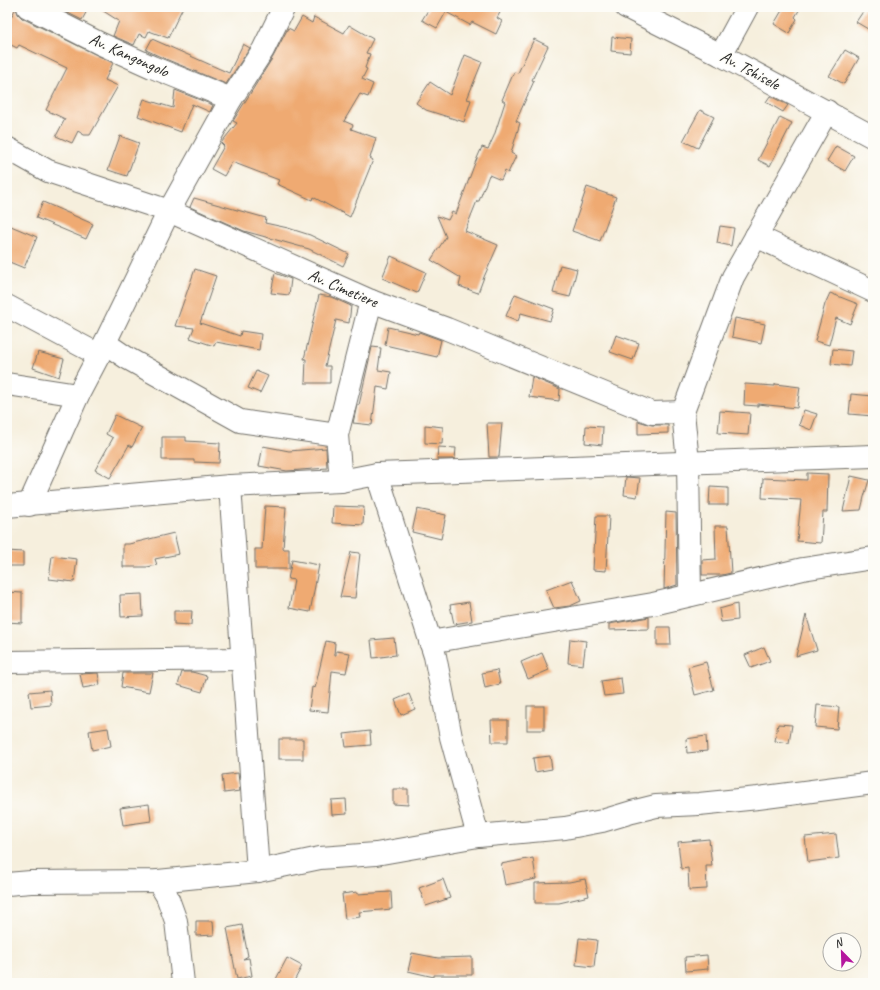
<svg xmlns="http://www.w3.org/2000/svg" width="880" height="990" font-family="Caveat,sans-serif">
  <rect width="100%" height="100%" fill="#fdfcf7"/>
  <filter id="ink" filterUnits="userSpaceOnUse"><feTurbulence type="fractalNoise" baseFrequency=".025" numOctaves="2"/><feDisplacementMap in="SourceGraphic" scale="8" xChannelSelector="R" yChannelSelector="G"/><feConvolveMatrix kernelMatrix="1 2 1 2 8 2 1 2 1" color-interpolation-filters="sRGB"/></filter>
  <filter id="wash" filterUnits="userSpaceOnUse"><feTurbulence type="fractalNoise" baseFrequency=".012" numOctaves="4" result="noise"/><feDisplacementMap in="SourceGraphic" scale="16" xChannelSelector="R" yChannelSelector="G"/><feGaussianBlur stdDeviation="0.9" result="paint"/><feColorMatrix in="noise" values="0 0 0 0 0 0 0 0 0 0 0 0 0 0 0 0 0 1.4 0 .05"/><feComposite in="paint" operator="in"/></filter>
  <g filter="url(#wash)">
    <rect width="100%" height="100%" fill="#f6efdd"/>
    <g id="blocks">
      <g fill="#efaa72">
        <polygon points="56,7 89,7 82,20"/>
        <polygon points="97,7 183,7 168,38 149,31 146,37 139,34 134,45 113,36 119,21"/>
        <polygon points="430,7 503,7 497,18 502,21 496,34 472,22 470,25 446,12 437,28 422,20"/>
        <polygon points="784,7 801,7 795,17 797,19 789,33 774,24"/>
        <polygon points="866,7 873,7 873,32 856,22"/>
        <polygon points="16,8 18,14 22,18 113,63 105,80 118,86 90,135 84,135 78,131 72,143 56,136 65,119 46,110 67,68 19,45 17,48 7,43 7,24"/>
        <polygon points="302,17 312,23 314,17 344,33 349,25 373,39 366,53 370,54 365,68 367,69 362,79 373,84 368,97 360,94 344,121 353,125 351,129 376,138 370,158 373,160 350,217 313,197 312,200 277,184 279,180 232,162 224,176 211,169 224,146 221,143 237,123 233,121 273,57 288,28 294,31"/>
        <polygon points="612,37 631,39 630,53 611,51"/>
        <polygon points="152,39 229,73 243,44 250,48 226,84 163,58 146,50"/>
        <polygon points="534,39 548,46 532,80 534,81 516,121 520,123 511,153 516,156 508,173 505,171 501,180 489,175 479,201 477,201 465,231 498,245 484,277 478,293 459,286 461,278 431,260 446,237 437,216 448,220 452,212 456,214 475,163 482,147 488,149 494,136 505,102 502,100 514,72 518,73"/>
        <polygon points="845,50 859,58 844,84 829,76"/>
        <polygon points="465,55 482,62 467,99 471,100 464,122 426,110 416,103 430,82 450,95"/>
        <polygon points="175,90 213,105 210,112 192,104 181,132 138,116 144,99 173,108"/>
        <polygon points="770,96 788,105 783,112 766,102"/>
        <polygon points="700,110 714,117 698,148 683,141"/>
        <polygon points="780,117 792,123 770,166 758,160"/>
        <polygon points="120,136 139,143 127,176 108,170"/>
        <polygon points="836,146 854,156 845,171 827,161"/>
        <polygon points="587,187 616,197 600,241 572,231"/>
        <polygon points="194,198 266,218 265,223 288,228 310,235 349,254 343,266 309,249 244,231 190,207"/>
        <polygon points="43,202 93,224 86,239 36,218"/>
        <polygon points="11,226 37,237 24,268 7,261 7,234"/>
        <polygon points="720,226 734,228 731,246 717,243"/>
        <polygon points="391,256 426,272 417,293 382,278"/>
        <polygon points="560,265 577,269 570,297 553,293"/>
        <polygon points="195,269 216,276 200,323 240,336 241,331 261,334 259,350 216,342 214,346 190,338 194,328 175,326"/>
        <polygon points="275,273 291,279 289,295 271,293"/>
        <polygon points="830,293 858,304 850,324 836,318 829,345 815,341 825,304"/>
        <polygon points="515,294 554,309 550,321 521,313 518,321 506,316"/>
        <polygon points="319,295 331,297 351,306 349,323 336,320 325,366 330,366 330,383 305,383 306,359 304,359"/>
        <polygon points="735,318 765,324 761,343 732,337"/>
        <polygon points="388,327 418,334 419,332 441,340 437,357 385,345"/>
        <polygon points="616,335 639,343 633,360 610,352"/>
        <polygon points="372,347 381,348 378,370 391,372 388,389 377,387 372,425 353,423 357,405 359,405"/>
        <polygon points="833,349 852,351 850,366 831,364"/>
        <polygon points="38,352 64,359 59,377 33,368"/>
        <polygon points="256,371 268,376 260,393 248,388"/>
        <polygon points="532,377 560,389 559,401 529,397"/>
        <polygon points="745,384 775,386 775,384 800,387 797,408 758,404 758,406 744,405"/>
        <polygon points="851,394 873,396 873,416 849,414"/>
        <polygon points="804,410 817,414 811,430 799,425"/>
        <polygon points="720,411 750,413 748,435 718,433"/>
        <polygon points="115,415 142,428 132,447 129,445 110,478 95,470 113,438 106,434"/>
        <polygon points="638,421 652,425 668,425 668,433 638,434"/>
        <polygon points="487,423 502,423 499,457 489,457"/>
        <polygon points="425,425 443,427 442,444 425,443"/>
        <polygon points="586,426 603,427 602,445 585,443"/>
        <polygon points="162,437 186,437 186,441 220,443 219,463 194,462 194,460 162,460"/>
        <polygon points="263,446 289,451 326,448 327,468 287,471 259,466"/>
        <polygon points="438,447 456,448 455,459 437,459"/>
        <polygon points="807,473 828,474 827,512 823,512 821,543 797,541 801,500 762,498 763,478 807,480"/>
        <polygon points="851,476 869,480 864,497 861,510 843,511"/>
        <polygon points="626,477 640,478 637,497 624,495"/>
        <polygon points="710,487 728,488 728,505 709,505"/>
        <polygon points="265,506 286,507 283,549 289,549 289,569 255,569 255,549 262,549"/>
        <polygon points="333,506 364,507 363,525 332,523"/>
        <polygon points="417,509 446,515 441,539 412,532"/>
        <polygon points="666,512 676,513 677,585 664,589"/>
        <polygon points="596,516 609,516 606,571 593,570"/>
        <polygon points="715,526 728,526 731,573 722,575 702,575 702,560 716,559"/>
        <polygon points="174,533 179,554 155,559 157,565 147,567 123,567 123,544 129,544"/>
        <polygon points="7,551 23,552 23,566 7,566"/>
        <polygon points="351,552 360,553 355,598 340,597"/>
        <polygon points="52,556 77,559 74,582 49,579"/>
        <polygon points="292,560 319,565 310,612 289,608 294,580 288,579"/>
        <polygon points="572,580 581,601 570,606 554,608 546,590"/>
        <polygon points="7,592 22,593 22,623 7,622"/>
        <polygon points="142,594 143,616 121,617 120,595"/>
        <polygon points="469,602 472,621 454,624 450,605"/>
        <polygon points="737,604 738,620 721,622 719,609"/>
        <polygon points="174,611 192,611 191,625 174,624"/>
        <polygon points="806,615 817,650 796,656"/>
        <polygon points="649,617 649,629 609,630 609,624"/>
        <polygon points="657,627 670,627 671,645 657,645"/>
        <polygon points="394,638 396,655 373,658 371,640"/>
        <polygon points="570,639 586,641 583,665 568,663"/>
        <polygon points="326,641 335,643 334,655 336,655 336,651 350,653 346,673 332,671 328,712 309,710 312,687 315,688"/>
        <polygon points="764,647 770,661 751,668 745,655"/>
        <polygon points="542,653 549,670 528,679 521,662"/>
        <polygon points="706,662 714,690 695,695 688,667"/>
        <polygon points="497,670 500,684 485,688 482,673"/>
        <polygon points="182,672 192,672 207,676 202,692 178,685"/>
        <polygon points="98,673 100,685 83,688 80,674"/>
        <polygon points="123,673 153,673 149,692 121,687"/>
        <polygon points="621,678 623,694 604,696 601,681"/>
        <polygon points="50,690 51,705 31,707 29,692"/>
        <polygon points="409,694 415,709 401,715 395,700"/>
        <polygon points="817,705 839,707 837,729 815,727"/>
        <rect x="527" y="706" width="17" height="24"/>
        <polygon points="491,720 508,720 508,742 492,742"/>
        <polygon points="778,724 792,725 789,743 775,741"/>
        <polygon points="108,728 111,746 92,750 89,731"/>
        <polygon points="370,731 371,745 346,747 344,734"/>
        <polygon points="706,736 707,751 687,753 686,739"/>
        <rect x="279" y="739" width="24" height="20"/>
        <polygon points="550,756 552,769 535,772 533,758"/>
        <polygon points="238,773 240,791 224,793 222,775"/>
        <polygon points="393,789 408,789 408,805 393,804"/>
        <polygon points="346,799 347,814 332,815 331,800"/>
        <polygon points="149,804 151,821 123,825 120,808"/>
        <polygon points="836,834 839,858 808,862 805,837"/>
        <polygon points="709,839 712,866 706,866 707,889 689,890 688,868 681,869 678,842"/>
        <polygon points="533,858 536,879 505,885 501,864"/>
        <polygon points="443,879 450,898 426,906 419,888"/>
        <polygon points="585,879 589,896 559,903 535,903 535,883 569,882"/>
        <polygon points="357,892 357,894 391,892 392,909 359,912 360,917 345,919 342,894"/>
        <polygon points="196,921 213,921 214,935 196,936"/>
        <polygon points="242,925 248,956 243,959 249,958 252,976 237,979 227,928"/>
        <polygon points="579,938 597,940 594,967 576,965"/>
        <polygon points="412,953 438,958 472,957 472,975 434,975 434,977 408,971"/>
        <polygon points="707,955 708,969 686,971 685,957"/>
        <polygon points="287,958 302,966 293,983 274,983"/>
      </g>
    </g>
  </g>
  <g filter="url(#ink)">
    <use href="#blocks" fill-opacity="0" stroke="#727069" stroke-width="1"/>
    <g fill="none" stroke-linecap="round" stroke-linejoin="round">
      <g stroke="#727069" stroke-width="24">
        <g id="minor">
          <polyline points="28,7 99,43 152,67 231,99"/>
          <polyline points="626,7 721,55 873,137"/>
          <polyline points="721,55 747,7"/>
          <polyline points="7,148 48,171 169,211 371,301 447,329 652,413 683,412"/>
          <polyline points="756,236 873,291"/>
          <polyline points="7,306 99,355"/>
          <polyline points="105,343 127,358 240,421 337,435"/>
          <polyline points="7,384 78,395"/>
          <polyline points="377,474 435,656 451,737 478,836"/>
          <polyline points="341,481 337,435 371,301"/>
          <polyline points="230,486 258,871"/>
          <polyline points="29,505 78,395 99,355 169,211 231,99 263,50 284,7"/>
          <polyline points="7,506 230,486 341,481 377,474 873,456"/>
          <polyline points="690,595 688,462 683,412 733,277 827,111"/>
          <polyline points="430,642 653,604 803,569 873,558"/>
          <polyline points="7,662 241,659"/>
          <polyline points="158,881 167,896 176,921 183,983"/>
          <polyline points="7,884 31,882 158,881 258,871 320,858 376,854 478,836 565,828 602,821 632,812 656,806 699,804 758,798 873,783"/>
        </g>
      </g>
      <use href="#minor" stroke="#fff" stroke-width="22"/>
    </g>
  </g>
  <g text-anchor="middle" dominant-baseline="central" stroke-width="3" stroke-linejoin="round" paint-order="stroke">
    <g font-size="17" fill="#2b2b2b" stroke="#fdfcf7">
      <text transform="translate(129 55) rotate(24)">Av. Kangongolo</text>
      <text transform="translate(750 70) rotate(28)">Av. Tshisele</text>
      <text transform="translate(343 288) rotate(23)">Av. Cimetiere</text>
    </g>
  </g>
  <rect width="880" height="990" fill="none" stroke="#fdfcf7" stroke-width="24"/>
  <g transform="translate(842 952) rotate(337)"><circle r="19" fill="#fdfcf7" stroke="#a9a8a5"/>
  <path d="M0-3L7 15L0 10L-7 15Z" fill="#b5179e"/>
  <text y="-6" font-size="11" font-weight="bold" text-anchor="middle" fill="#2b2b2b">N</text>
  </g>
</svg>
